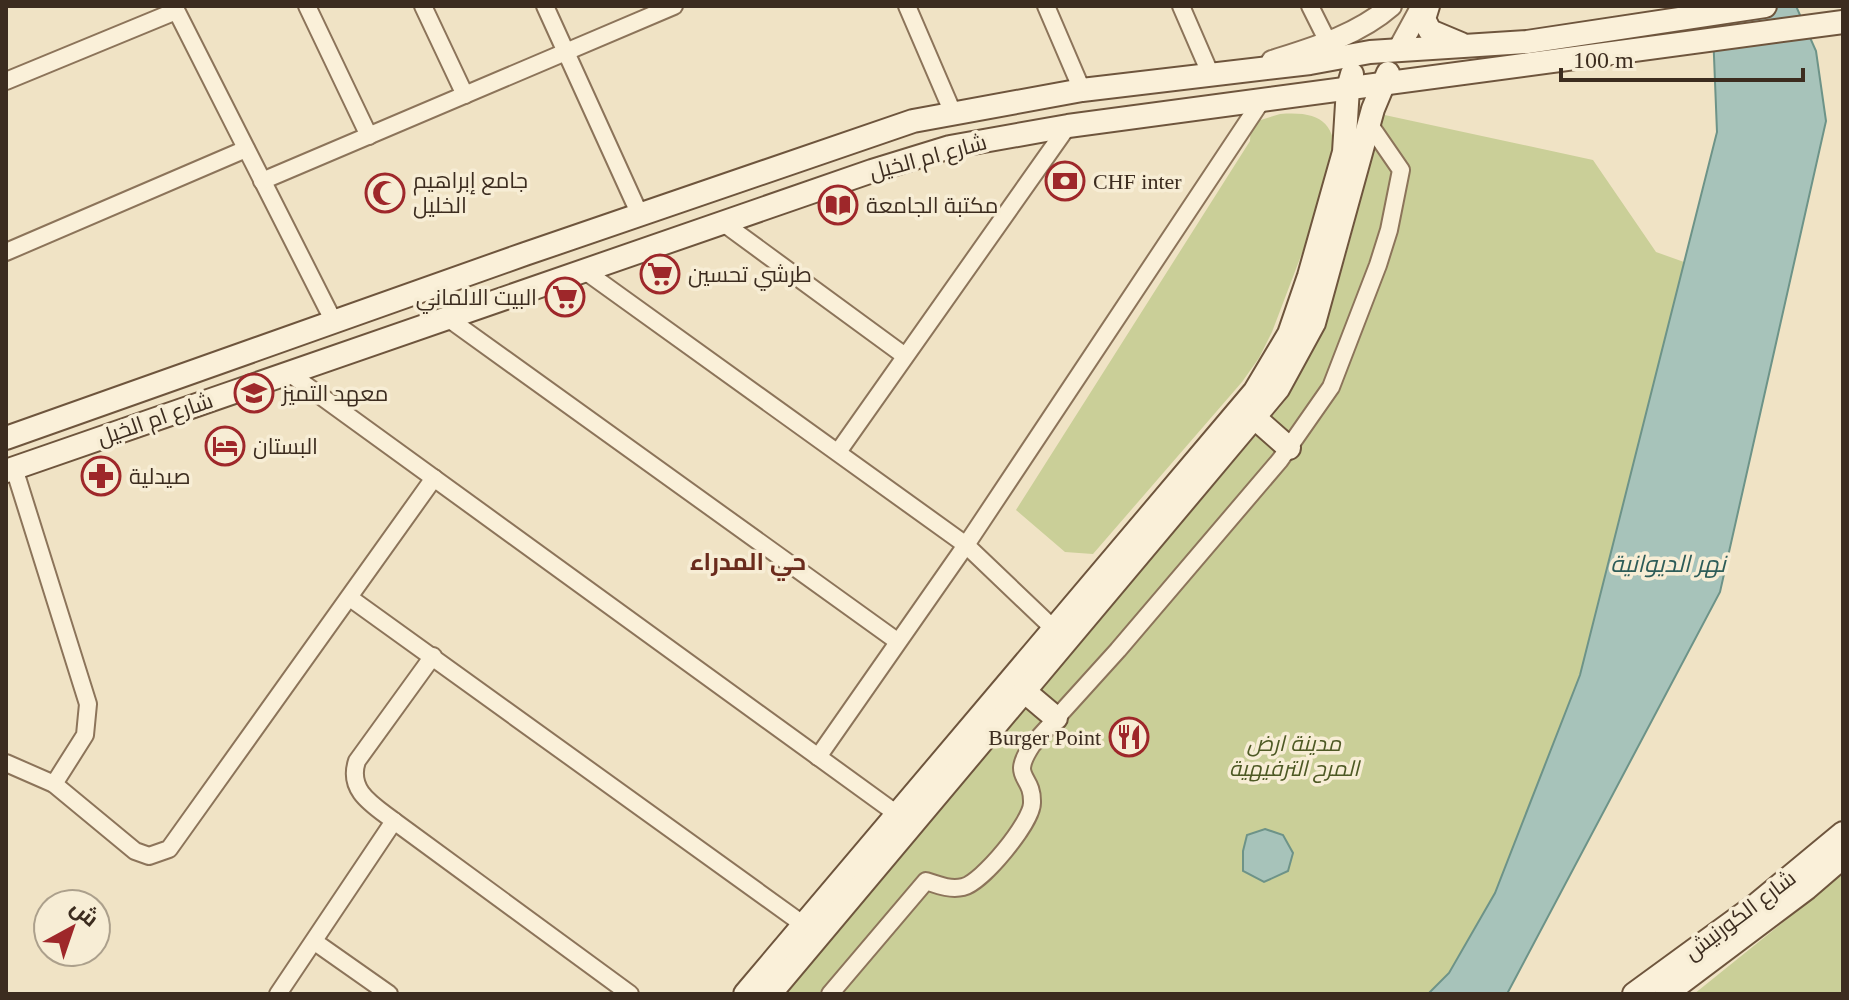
<svg xmlns="http://www.w3.org/2000/svg" width="1849" height="1000" font-family="'Times New Roman',Cairo,serif">
  <rect width="100%" height="100%" fill="#f0e3c5"/>
  <g fill="#cacf98">
    <path d="M1280 114C1321 111 1334 122 1337 161L1272 332 1259 358 1242 382 1093 554 1065 552 1016 510 1250 141 1251 123Z"/>
    <path d="M1380 114 1593 160 1656 252 1684 262 1580 675 1495 893 1449 973 1428 994H783L1285 401C1339 314 1357 212 1380 114Z"/>
    <polygon points="1843,874 1843,994 1694,994"/>
  </g>
  <g fill="#a7c3ba" stroke="#6d9388" stroke-width="2">
    <polygon points="1712,6 1796,6 1816,51 1826,121 1720,592 1507,994 1428,994 1449,973 1495,893 1580,675 1717,132"/>
    <polygon points="1265,829 1283,835 1293,853 1288,871 1264,882 1243,871 1243,851 1247,835"/>
  </g>
  <g fill="none" stroke-linecap="round" stroke-linejoin="round">
    <g stroke="#8c745a" stroke-width="20">
      <g id="minor">
        <polyline points="174,6 334,322"/>
        <polyline points="307,6 369,136"/>
        <polyline points="423,6 465,95"/>
        <polyline points="545,6 640,215"/>
        <polyline points="907,6 953,113"/>
        <polyline points="1046,6 1082,90"/>
        <polyline points="1181,6 1210,73"/>
        <polyline points="1310,6 1328,42"/>
        <polyline points="6,81 176,11"/>
        <polyline points="262,181 674,6"/>
        <polyline points="722,222 905,356"/>
        <polyline points="6,252 246,149"/>
        <polyline points="585,271 966,545 1053,628"/>
        <polyline points="449,319 897,641"/>
        <polyline points="289,373 897,814"/>
        <polyline points="838,452 1068,126"/>
        <polyline points="14,468 88,704 85,735 54,784"/>
        <polyline points="350,598 804,925"/>
        <path d="M433 656 357 761C347 791 373 805 394 821L630 994"/>
        <polyline points="818,757 966,545 1262,100"/>
        <polyline points="6,763 54,784 135,851 149,856 169,849 434,478"/>
        <polyline points="315,942 389,994"/>
        <polyline points="278,994 394,821"/>
        <path d="M830 994 926 881C938 885 950 890 963 887 982 883 1032 822 1032 803 1033 773 1009 780 1032 745L1118 650 1280 460 1331 387 1378 265 1389 230 1401 170 1370 125"/>
      </g>
    </g>
    <g stroke="#8c745a" stroke-width="24">
      <g id="tertiary">
        <polyline points="1398,50 1422,6"/>
        <path d="M1272 61C1313 48 1358 35 1391 6"/>
      </g>
    </g>
    <g stroke="#6e553d" stroke-width="26">
      <g id="secondary">
        <polyline points="1428,6 1424,19 1430,31 1461,44"/>
        <polyline points="1255,418 1289,448"/>
        <polyline points="6,438 525,254 913,121 1082,90 1310,63 1370,52 1527,42 1765,6"/>
        <polyline points="6,471 872,171 950,147 1068,126 1843,22"/>
        <polyline points="1024,691 1056,718"/>
        <polyline points="745,994 1255,391 1289,334 1309,276 1344,152 1348,88 1352,74"/>
        <polyline points="770,994 1278,389 1314,323 1373,109 1388,73"/>
        <polyline points="1634,994 1756,905 1843,833"/>
        <polyline points="1666,994 1807,888 1843,857"/>
      </g>
    </g>
    <use href="#minor" stroke="#faf0d9" stroke-width="16"/>
    <use href="#tertiary" stroke="#faf0d9" stroke-width="20"/>
    <use href="#secondary" stroke="#faf0d9" stroke-width="22"/>
  </g>
  <defs>
    <g id="bank-ring" transform="scale(2)"><circle r="9.5" fill="#f7edd5" stroke="#9e272a" stroke-width="1.5"/><path d="M-6-4H6V4H-6ZM0-2.3a2.3 2.3 0 1 0 0 4.6a2.3 2.3 0 1 0 0-4.6Z" fill="#9e272a"/></g>
    <g id="mosque-ring" transform="scale(2)"><circle r="9.5" fill="#f7edd5" stroke="#9e272a" stroke-width="1.5"/><path d="M3.5-4.9A6 6 0 1 0 3.5 4.9A5 5 0 1 1 3.5-4.9Z" fill="#9e272a"/></g>
    <g id="library-ring" transform="scale(2)"><circle r="9.5" fill="#f7edd5" stroke="#9e272a" stroke-width="1.5"/><path d="M-6-4Q-3-5.5-.7-3.5V5Q-3 3-6 4ZM6-4Q3-5.5 .7-3.5V5Q3 3 6 4Z" fill="#9e272a"/></g>
    <g id="supermarket-ring" transform="scale(2)"><circle r="9.5" fill="#f7edd5" stroke="#9e272a" stroke-width="1.5"/><path d="M-6-5.5h2.5l.6 2H6L4.5 2H-2.5L-4.4-4H-6ZM-1.5 3.2a1.3 1.3 0 1 0 .1 0ZM3 3.2a1.3 1.3 0 1 0 .1 0Z" fill="#9e272a"/></g>
    <g id="school-ring" transform="scale(2)"><circle r="9.5" fill="#f7edd5" stroke="#9e272a" stroke-width="1.5"/><path d="M0-5L7-2L0 1L-7-2ZM-4 1L0 2.5L4 1V4Q0 6-4 4Z" fill="#9e272a"/></g>
    <g id="hotel-ring" transform="scale(2)"><circle r="9.5" fill="#f7edd5" stroke="#9e272a" stroke-width="1.5"/><path d="M-6-4.5h1.5V1H6V5H4.5V3h-9V5H-6ZM-4 0a1.8 1.8 0 1 1 3.6 0ZM.5 0V-2.5h3Q6-2.5 6 0Z" fill="#9e272a"/></g>
    <g id="pharmacy-ring" transform="scale(2)"><circle r="9.5" fill="#f7edd5" stroke="#9e272a" stroke-width="1.5"/><path d="M-2-6h4v4h4v4h-4v4h-4v-4h-4v-4h4Z" fill="#9e272a"/></g>
    <g id="restaurant-ring" transform="scale(2)"><circle r="9.5" fill="#f7edd5" stroke="#9e272a" stroke-width="1.5"/><path d="M-5-6h1v4h1v-4h1v4h1v-4h1v5L-1.5 .5V6h-2V.5L-5-1ZM5-6V6H3V1.5H1.5Q1.5-4 5-6Z" fill="#9e272a"/></g>
  </defs>
  <g fill-rule="evenodd">
    <use href="#bank-ring" x="1065" y="181"/>
    <use href="#mosque-ring" x="385" y="193"/>
    <use href="#library-ring" x="838" y="205"/>
    <use href="#supermarket-ring" x="660" y="274"/>
    <use href="#supermarket-ring" x="565" y="297"/>
    <use href="#school-ring" x="254" y="393"/>
    <use href="#hotel-ring" x="225" y="446"/>
    <use href="#pharmacy-ring" x="101" y="476"/>
    <use href="#restaurant-ring" x="1129" y="737"/>
  </g>
  <g text-anchor="middle" dominant-baseline="central" stroke-width="7" stroke-linejoin="round" paint-order="stroke">
    <g font-size="22" fill="#3c2c1f" stroke="#f7edd5">
      <text transform="translate(928 157) rotate(-15)">شارع ام الخيل</text>
      <text transform="translate(155 419) rotate(-19)">شارع ام الخيل</text>
      <text transform="translate(1740 915) rotate(-37)">شارع الكورنيش</text>
    </g>
    <g font-size="22" fill="#3c2c1f" stroke="#f7edd5" text-anchor="start">
      <text x="413" y="180">جامع إبراهيم<tspan x="413" dy="25">الخليل</tspan></text>
      <text x="1093" y="181">CHF inter</text>
      <text x="866" y="205">مكتبة الجامعة</text>
      <text x="688" y="274">طرشي تحسين</text>
      <text x="537" y="297" text-anchor="end">البيت الالماني</text>
      <text x="282" y="393">معهد التميز</text>
      <text x="253" y="446">البستان</text>
      <text x="129" y="476">صيدلية</text>
      <text x="1101" y="737" text-anchor="end">Burger Point</text>
    </g>
    <g font-size="22" font-style="italic" fill="#4d5924" stroke="#f7edd5">
      <text x="1294" y="743">مدينة ارض<tspan x="1294" dy="25">المرح الترفيهية</tspan></text>
    </g>
    <g font-size="24" font-weight="bold" fill="#6a2b1c" stroke="#f7edd5">
      <text x="748" y="562">حي المدراء</text>
    </g>
    <g font-size="24" font-style="italic" fill="#2d5c58" stroke="#f7edd5">
      <text x="1668" y="564">نهر الديوانية</text>
    </g>
  </g>
  <rect width="1849" height="1000" fill="none" stroke="#3c2c1f" stroke-width="16"/>
  <g transform="translate(72 928) rotate(40)"><circle r="38" fill="#f7edd5" stroke="#aca08c" stroke-width="2"/>
  <path d="M0-6L14 30L0 20L-14 30Z" fill="#9e272a"/>
  <text y="-12" font-size="22" font-weight="bold" text-anchor="middle" fill="#3c2c1f">ش</text>
  </g>
  <path d="M1561 68v12h242v-12" fill="none" stroke="#3c2c1f" stroke-width="4"/>
  <text x="1573" y="68" font-size="24" fill="#3c2c1f" stroke="#f7edd5" stroke-width="6" paint-order="stroke">100 m</text>
</svg>
